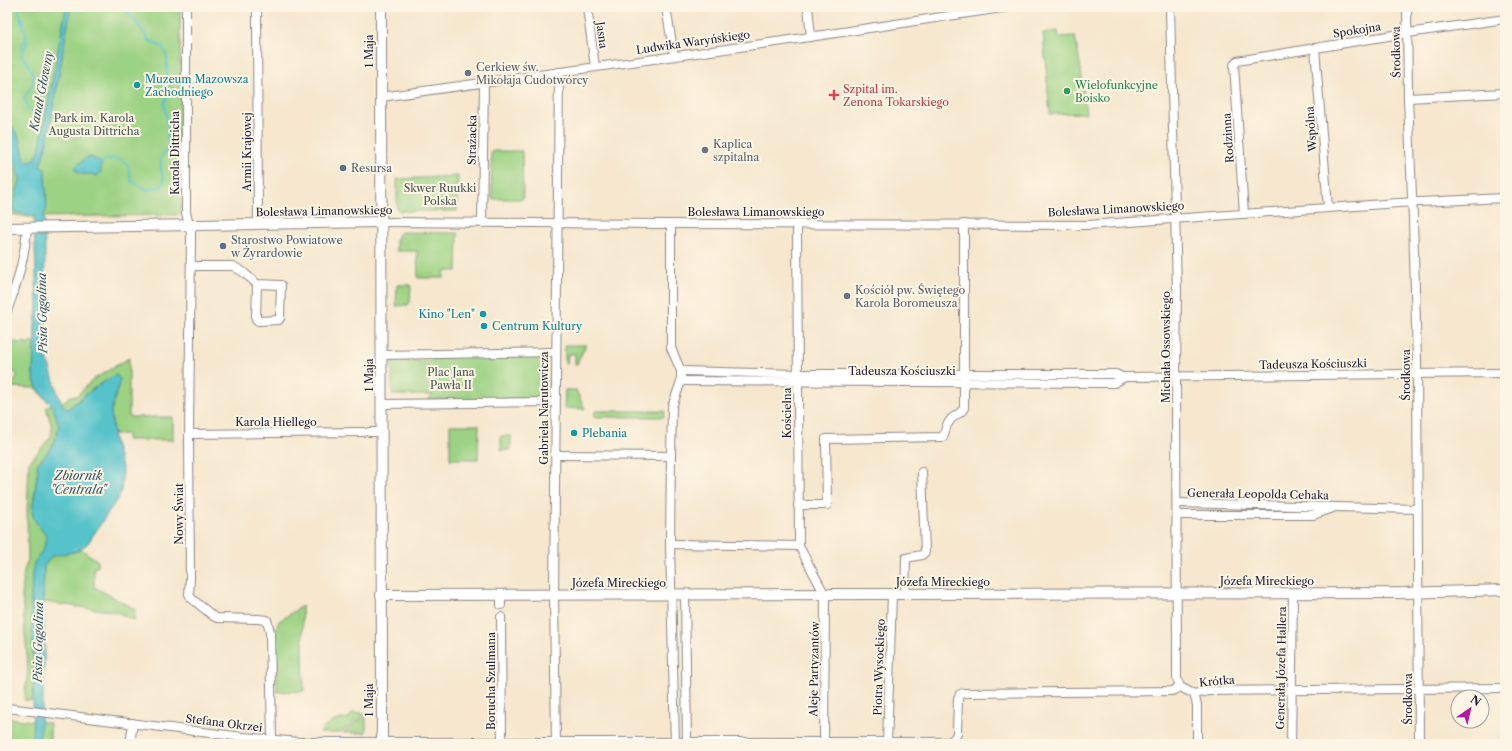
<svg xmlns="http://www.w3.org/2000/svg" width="1512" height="751" font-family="'Libre Caslon Text',serif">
  <rect width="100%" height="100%" fill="#fcf5e5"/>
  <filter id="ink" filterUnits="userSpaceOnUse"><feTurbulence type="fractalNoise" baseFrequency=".025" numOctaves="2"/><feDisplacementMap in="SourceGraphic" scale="8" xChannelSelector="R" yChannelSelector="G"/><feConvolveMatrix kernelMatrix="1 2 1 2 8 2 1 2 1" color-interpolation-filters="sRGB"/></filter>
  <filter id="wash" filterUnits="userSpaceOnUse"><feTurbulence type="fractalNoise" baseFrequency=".012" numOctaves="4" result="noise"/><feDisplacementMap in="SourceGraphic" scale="16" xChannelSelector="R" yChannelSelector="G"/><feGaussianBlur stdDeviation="0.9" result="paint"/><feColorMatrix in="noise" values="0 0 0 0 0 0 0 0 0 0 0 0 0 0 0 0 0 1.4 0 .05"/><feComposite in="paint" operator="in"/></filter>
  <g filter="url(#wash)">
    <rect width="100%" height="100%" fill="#f6e7ce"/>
    <g fill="#9cd283" stroke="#5f7a5f">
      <polygon points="7,7 180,7 181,211 177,215 28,217 10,214 7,211 7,194 15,178 7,165"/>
      <polygon points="1058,31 1059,37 1075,36 1081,70 1086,113 1050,114 1043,33"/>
      <polygon points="491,151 522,151 523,199 492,199"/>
      <polygon points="458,176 457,211 400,211 397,209 397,179"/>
      <polygon points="402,232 458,233 457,271 444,271 444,278 418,278 417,251 396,251 396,241 399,234"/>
      <polygon points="397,285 411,285 410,302 408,305 396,306"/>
      <polygon points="7,342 34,343 33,375 36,386 49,401 48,402 35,388 7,387 15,381 17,375 15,372 7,371"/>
      <polygon points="565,345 586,345 577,364 575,364 575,354 568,354 567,364 565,364"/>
      <polygon points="546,355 546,400 428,400 433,395 392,395 392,361 432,361 436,356"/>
      <polygon points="129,358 129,417 173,417 173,440 127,440 127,434 113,434 111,412 117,375 93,389 68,409 59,427 52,447 42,459 38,469 32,512 34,519 46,536 44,548 38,557 32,573 31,601 34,674 32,701 24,700 28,670 22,596 24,570 28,561 27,514 29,462 51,437 52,427 46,407 63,402 70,396 76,396 94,379"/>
      <polygon points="565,390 576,390 585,409 564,408"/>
      <polygon points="595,411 665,411 664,417 594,417"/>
      <polygon points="450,425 479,425 478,459 450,459"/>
      <rect x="501" y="436" width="10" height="14"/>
      <path d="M81 549 98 561V567H94V587L135 609 134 621 117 612 43 602 44 566C51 552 64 553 78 551Z"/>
      <polygon points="302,606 304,691 277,692 276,629 279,621"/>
      <path d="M352 713H367L340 733H320C327 721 337 720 349 718Z"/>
      <polygon points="366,716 366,731 365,733 343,733"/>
      <polygon points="7,718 50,723 50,744 7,744"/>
    </g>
    <g fill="#56c3cb" stroke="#3c7283">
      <polygon points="66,7 71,7 46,147 40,165 44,168 45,171 47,208 44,216 45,251 44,335 46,355 58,394 63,406 68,409 93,389 115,375 120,379 111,412 114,440 123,471 121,492 118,498 88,543 78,551 52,556 44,566 43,602 45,641 43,698 39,744 32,744 34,674 31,601 32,573 34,563 44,548 46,536 34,519 32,512 38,469 37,466 38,463 52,447 59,427 53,407 36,386 33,375 35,325 37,308 34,216 14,212 12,209 20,179 16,170 17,164 7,147 7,120 18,135 25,159 29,162 36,158 39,151"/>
      <path d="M87 157 94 158 101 163C101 168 102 173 97 176L91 174H81L75 170 76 166Z"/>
    </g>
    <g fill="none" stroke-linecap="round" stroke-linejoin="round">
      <g stroke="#56c3cb" stroke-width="2">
        <path d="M19 7 20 19 25 30 27 43 21 55C29 66 38 74 31 88 28 92 25 94 24 99L28 107 37 117"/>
        <polyline points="20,16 24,21 23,27"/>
        <polyline points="22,51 21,44 26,39"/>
        <path d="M101 163 109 158 122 160 127 164 129 168 131 181 141 186 146 190 162 186 164 184 161 169V158L169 146 167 139 168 126 164 104 167 97V57L163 47 148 40C148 36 126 9 121 7"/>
      </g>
    </g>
  </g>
  <g filter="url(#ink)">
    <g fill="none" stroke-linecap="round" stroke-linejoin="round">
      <g stroke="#8c8484" stroke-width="10">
        <g id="minor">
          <polyline points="186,7 186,213 191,233 189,439 190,579 189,594 191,598 213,616 217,618 258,619 267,620 270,632 272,740"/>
          <polyline points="257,7 258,224"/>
          <polyline points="587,7 595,67"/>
          <polyline points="666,7 674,56"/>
          <polyline points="808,7 811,37"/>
          <polyline points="1170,7 1177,290 1176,376 1177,678 1180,687"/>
          <polyline points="1407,7 1408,98 1413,219 1417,360 1419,744"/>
          <polyline points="1315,48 1328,208"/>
          <polyline points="381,97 783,41 1008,7"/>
          <polyline points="1408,98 1505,93"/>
          <polyline points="1244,214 1234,65 1237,61 1394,35 1505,19"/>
          <polyline points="381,222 660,224 1088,225 1398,203 1505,198"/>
          <polyline points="482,222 484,83"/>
          <polyline points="671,224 671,348 681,371 681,381 672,407 671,456 670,544 675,744"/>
          <polyline points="797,224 799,546 825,595 824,744"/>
          <polyline points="191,266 233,266 243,272 257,284 281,285 280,318 279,320 258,321 256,319 257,284"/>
          <path d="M7 311C17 285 25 257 27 228"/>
          <polyline points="381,355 556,352"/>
          <polyline points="681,371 798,374 1116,374 1122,377"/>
          <polyline points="681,381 1114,383 1125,377 1505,373"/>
          <polyline points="381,404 555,402"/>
          <polyline points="369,432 381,432"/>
          <polyline points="189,434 363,432"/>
          <polyline points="555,455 671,456"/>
          <polyline points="1177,503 1417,509"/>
          <polyline points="798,505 827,505 826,439 943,437 947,425 951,419 962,411 964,408 964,224"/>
          <polyline points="1177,515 1313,515 1333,508"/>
          <polyline points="670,544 799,546"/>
          <polyline points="685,594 687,744"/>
          <polyline points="905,594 906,558 922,555 925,552 922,472"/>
          <polyline points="501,605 501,595"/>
          <polyline points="501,617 502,744"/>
          <polyline points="1194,694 1197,705 1197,744"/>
          <path d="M7 708 243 737 299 742H944C951 742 954 740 957 734L958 698 960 694 964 693 1172 691 1180 687 1194 694 1208 691 1505 688"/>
          <polyline points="130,744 133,723"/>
          <polyline points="556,744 554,595 559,72"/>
          <polyline points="887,744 892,594"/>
          <polyline points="1291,744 1293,593"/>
        </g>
      </g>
      <g stroke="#8c8484" stroke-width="12">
        <g id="tertiary">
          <polyline points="381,7 382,744"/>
          <polyline points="7,228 381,222"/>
          <polyline points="381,595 1403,593 1505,590"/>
        </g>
      </g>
      <use href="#minor" stroke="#fff" stroke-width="8"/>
      <use href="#tertiary" stroke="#fff" stroke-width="10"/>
    </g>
  </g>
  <g fill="#6b7280" stroke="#fcf5e5" stroke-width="1.5">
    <circle cx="468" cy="73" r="4"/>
    <circle cx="705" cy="150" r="4"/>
    <circle cx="847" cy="296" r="4"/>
  </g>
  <g fill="#0f9aa8" stroke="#fcf5e5" stroke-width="1.5">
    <circle cx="137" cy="85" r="4"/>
    <circle cx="483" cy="314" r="4"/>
    <circle cx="484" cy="326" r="4"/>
    <circle cx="574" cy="433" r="4"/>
  </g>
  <circle fill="#2e9e5b" stroke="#fcf5e5" stroke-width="1.5" cx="1067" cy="91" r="4"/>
  <path fill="#e0444e" stroke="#fcf5e5" stroke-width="1.5" d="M832 89h4v4h4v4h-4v4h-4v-4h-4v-4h4z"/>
  <g fill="#5c6f8a" stroke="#fcf5e5" stroke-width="1.5">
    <circle cx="343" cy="168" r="4"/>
    <circle cx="223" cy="246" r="4"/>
  </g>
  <g text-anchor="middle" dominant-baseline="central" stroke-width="4" stroke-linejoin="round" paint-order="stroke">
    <g font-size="11" fill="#22223b" stroke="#fcf5e5">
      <text transform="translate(1357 30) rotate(-9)">Spokojna</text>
      <text transform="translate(602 35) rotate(82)">Jasna</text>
      <text transform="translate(693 42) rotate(-8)">Ludwika Waryńskiego</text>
      <text transform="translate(369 51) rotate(-90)">1 Maja</text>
      <text transform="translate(1396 52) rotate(-91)">Środkowa</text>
      <text transform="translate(1311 129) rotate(-94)">Wspólna</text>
      <text transform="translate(1228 138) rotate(-94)">Rodzinna</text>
      <text transform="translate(472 140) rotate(-89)">Strażacka</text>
      <text transform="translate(247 152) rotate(-90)">Armii Krajowej</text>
      <text transform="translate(175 153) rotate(-90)">Karola Dittricha</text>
      <text transform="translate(1116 209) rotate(-3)">Bolesława Limanowskiego</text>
      <text transform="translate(324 211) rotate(-1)">Bolesława Limanowskiego</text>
      <text x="756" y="212">Bolesława Limanowskiego</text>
      <text transform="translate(1166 347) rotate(-90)">Michała Ossowskiego</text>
      <text transform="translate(1313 364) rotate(-1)">Tadeusza Kościuszki</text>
      <text x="902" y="371">Tadeusza Kościuszki</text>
      <text transform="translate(369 375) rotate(-90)">1 Maja</text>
      <text transform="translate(1406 375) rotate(-90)">Środkowa</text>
      <text transform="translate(544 408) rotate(-90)">Gabriela Narutowicza</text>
      <text transform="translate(787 413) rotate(-90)">Kościelna</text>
      <text x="276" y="422">Karola Hiellego</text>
      <text transform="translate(1258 494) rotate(1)">Generała Leopolda Cehaka</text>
      <text transform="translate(179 514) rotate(-90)">Nowy Świat</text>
      <text x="1267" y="581">Józefa Mireckiego</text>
      <text x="943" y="582">Józefa Mireckiego</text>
      <text x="619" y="583">Józefa Mireckiego</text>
      <text transform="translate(879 667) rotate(-88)">Piotra Wysockiego</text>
      <text transform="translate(1281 668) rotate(-89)">Generała Józefa Hallera</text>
      <text transform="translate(814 669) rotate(-89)">Aleje Partyzantów</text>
      <text transform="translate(491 681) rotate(-90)">Borucha Szulmana</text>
      <text transform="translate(1217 681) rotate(-5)">Krótka</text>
      <text transform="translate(1408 699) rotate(-90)">Środkowa</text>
      <text transform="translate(369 700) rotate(-90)">1 Maja</text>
      <text transform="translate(224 723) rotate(7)">Stefana Okrzei</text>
    </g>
    <g font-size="11" fill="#5b616d" stroke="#fcf5e5" text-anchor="start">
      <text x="476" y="67">Cerkiew św.<tspan x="476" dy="13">Mikołaja Cudotwórcy</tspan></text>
      <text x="713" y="144">Kaplica<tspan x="713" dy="13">szpitalna</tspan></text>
      <text x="855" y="290">Kościół pw. Świętego<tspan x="855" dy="13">Karola Boromeusza</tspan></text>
    </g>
    <g font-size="11" fill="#0d838f" stroke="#fcf5e5" text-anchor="start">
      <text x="145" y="79">Muzeum Mazowsza<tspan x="145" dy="13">Zachodniego</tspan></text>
      <text x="475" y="314" text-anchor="end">Kino "Len"</text>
      <text x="492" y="326">Centrum Kultury</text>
      <text x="582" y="433">Plebania</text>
    </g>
    <g font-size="11" fill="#27864d" stroke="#fcf5e5" text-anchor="start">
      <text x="1075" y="85">Wielofunkcyjne<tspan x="1075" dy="13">Boisko</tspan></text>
    </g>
    <g font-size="11" fill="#be3a42" stroke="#fcf5e5" text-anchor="start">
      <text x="843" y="89">Szpital im.<tspan x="843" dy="13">Zenona Tokarskiego</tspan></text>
    </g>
    <g font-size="11" fill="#475751" stroke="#fcf5e5">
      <text x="94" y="118">Park im. Karola<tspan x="94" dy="13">Augusta Dittricha</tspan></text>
      <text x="440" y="188">Skwer Ruukki<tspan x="440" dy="13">Polska</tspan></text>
      <text x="451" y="372">Plac Jana<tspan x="451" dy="13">Pawła II</tspan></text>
    </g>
    <g font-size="11" fill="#4e5e75" stroke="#fcf5e5" text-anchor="start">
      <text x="351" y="168">Resursa</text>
      <text x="231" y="240">Starostwo Powiatowe<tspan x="231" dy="13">w Żyrardowie</tspan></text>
    </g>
    <g font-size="12" font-style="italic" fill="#345a6d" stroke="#fcf5e5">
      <text transform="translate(41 91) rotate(-79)">Kanał Głowny</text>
      <text transform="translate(42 313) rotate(-91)">Pisia Gągolina</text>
      <text x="78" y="475">Zbiornik<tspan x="78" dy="14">"Centrala"</tspan></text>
      <text transform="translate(38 642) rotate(-89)">Pisia Gągolina</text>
    </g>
  </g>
  <rect width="1512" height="751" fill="none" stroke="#fcf5e5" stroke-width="24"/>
  <g transform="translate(1470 709) rotate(34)"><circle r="19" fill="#fcf5e5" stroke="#a5a1a1"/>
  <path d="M0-3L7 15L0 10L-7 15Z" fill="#b5179e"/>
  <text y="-6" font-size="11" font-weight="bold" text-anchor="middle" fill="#22223b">N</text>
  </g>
</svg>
